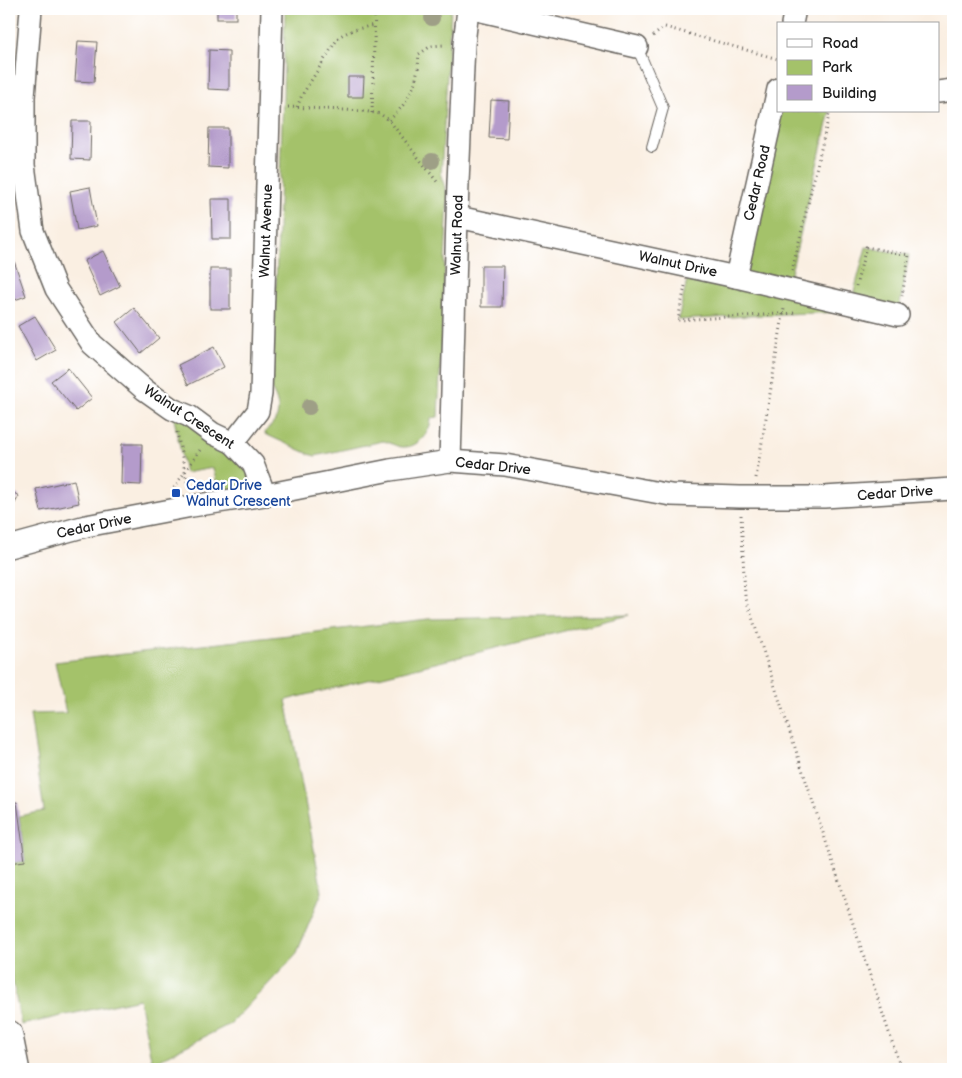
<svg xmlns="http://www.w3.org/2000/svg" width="962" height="1078" font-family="'Balsamiq Sans',sans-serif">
  <rect width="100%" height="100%" fill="#fff"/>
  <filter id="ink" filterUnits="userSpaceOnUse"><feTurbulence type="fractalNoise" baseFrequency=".02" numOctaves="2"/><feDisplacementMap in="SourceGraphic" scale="10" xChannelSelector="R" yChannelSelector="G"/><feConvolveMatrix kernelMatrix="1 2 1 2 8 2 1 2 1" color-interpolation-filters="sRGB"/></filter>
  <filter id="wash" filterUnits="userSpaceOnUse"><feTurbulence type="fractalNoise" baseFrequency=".0096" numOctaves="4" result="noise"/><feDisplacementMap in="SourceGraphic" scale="20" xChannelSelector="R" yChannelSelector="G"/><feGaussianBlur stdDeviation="1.12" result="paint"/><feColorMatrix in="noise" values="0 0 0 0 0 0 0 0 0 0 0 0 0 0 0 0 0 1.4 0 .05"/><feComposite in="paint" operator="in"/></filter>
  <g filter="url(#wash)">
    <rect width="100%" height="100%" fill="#faefe2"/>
    <g fill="#a4c26a" stroke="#606f43">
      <path d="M285 9H451L441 176 448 196 438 417 431 418C431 432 418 448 403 447 396 447 390 442 383 441L315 456 309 454 265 434C266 429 269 428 272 425 282 413 278 402 272 390L283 98Z"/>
      <polygon points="778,111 830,111 787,289 851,303 866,247 909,255 898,315 879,311 783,314 678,320 690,267 735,277"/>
      <polygon points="172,409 233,443 265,495 221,501 213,468 185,473"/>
      <polygon points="629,615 286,700 322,892 296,955 230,1024 152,1063 139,999 21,1025 9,961 9,863 25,861 19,816 44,811 30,714 66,713 55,662 428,619"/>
    </g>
    <g id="blocks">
      <g fill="#b49bcb">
        <rect x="217" y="9" width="19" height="10"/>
        <polygon points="78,41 97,42 94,82 75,81"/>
        <polygon points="209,50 229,51 229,90 208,89"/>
        <polygon points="348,77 364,77 363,97 348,97"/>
        <polygon points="491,100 509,101 507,139 489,138"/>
        <polygon points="72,121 91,121 90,160 71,159"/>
        <polygon points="209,128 228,128 228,168 208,167"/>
        <polygon points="90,187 97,226 77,230 70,191"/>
        <polygon points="211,199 231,199 231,239 212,239"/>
        <polygon points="103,251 120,286 100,296 84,261"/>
        <polygon points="13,258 26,296 9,302 9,260"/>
        <polygon points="481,266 503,266 502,307 481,307"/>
        <rect x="210" y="269" width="20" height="40"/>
        <polygon points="134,308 159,338 141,353 117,322"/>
        <polygon points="35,316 56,350 37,361 18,326"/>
        <polygon points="214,347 224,367 188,385 178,365"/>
        <polygon points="68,368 92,398 76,411 51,381"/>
        <polygon points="122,444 142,444 141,485 121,484"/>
        <polygon points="74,480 79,503 41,511 36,489"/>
        <polygon points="9,490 19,496 9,514"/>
        <polygon points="17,802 25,861 9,863 9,803"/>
      </g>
    </g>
  </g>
  <g filter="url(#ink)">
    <use href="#blocks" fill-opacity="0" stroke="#6a6661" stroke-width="1"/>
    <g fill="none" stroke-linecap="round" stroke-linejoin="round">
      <g stroke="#6a6661" stroke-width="12">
        <polyline id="service" points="637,47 663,108 652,147"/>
      </g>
      <g stroke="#6a6661" stroke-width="24">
        <g id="minor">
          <polyline points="31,9 24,97 24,165 33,231 56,289 92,344 145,390 172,409 189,416 212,433 233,443 253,464 265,495"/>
          <polyline points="473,9 637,47"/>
          <polyline points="792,24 795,9"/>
          <polyline points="938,92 953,90"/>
          <polyline points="458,217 736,277 898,315"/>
          <polyline points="736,277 778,89"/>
          <polyline points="233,443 258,411 261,394 272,9"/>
          <polyline points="450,461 458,183 464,44 468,9"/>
          <polyline points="9,547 86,526 192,506 265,495 390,470 450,461 505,465 671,495 740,497 824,497 953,489"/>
        </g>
      </g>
      <g stroke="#6a6661" stroke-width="29">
        <polyline id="tertiary" points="9,1034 16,1069"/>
      </g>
      <g stroke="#6a6661" stroke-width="3" stroke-dasharray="1 4" stroke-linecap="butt">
        <polyline points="653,36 665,27 778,59"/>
        <polyline points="288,107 363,111 380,114 389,120 438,183"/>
        <path d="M297 107 302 95 338 38C347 30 363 28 374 25"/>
        <polyline points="372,113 375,9"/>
        <path d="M389 120C403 108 414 92 417 73 419 67 418 60 419 54L431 46 444 45"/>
        <polyline points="792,271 830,111"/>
        <polyline points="685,286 678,320 796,313"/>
        <polyline points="856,286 866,247 909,255 902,296"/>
        <polyline points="177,432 188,487"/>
        <polyline points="756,478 784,309"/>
        <polyline points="174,488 200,450"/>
        <polyline points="741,515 745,596 901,1069"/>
      </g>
      <use href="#service" stroke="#fff" stroke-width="10"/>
      <use href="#minor" stroke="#fff" stroke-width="21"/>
      <use href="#tertiary" stroke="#fff" stroke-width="26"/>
    </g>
    <g fill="#9e9f86">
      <circle cx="432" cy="18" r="8"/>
      <circle cx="432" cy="161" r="8"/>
      <circle cx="309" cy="407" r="8"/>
    </g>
  </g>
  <rect fill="#1a4fb4" stroke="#fff" stroke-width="2" x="171" y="488" width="10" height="10" rx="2.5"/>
  <g text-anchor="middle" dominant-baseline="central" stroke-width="4.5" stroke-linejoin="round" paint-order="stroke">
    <g font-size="14" fill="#1c1c1c" stroke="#fff">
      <text transform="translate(757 183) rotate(-77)">Cedar Road</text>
      <text transform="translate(266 231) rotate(-88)">Walnut Avenue</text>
      <text transform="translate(457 235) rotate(-88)">Walnut Road</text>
      <text transform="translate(678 264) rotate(12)">Walnut Drive</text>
      <text transform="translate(189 417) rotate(33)">Walnut Crescent</text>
      <text transform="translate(493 466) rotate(6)">Cedar Drive</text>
      <text transform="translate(895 493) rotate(-4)">Cedar Drive</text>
      <text transform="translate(94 526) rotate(-12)">Cedar Drive</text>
    </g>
    <g font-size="14" fill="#164399" stroke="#fff" text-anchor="start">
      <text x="186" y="485">Cedar Drive<tspan x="186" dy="16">Walnut Crescent</tspan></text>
    </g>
  </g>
  <rect width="962" height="1078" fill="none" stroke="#fff" stroke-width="30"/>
  <rect x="777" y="22" width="162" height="90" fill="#ffffff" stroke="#a4a4a4"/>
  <rect x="787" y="39" width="25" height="8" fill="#ffffff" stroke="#a4a4a4"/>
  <text x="822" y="48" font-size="15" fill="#1c1c1c">Road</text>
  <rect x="787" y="60" width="25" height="15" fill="#a4c26a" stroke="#a4a4a4"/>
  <text x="822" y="72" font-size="15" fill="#1c1c1c">Park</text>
  <rect x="787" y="85" width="25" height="15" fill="#b49bcb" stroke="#a4a4a4"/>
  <text x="822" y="98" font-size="15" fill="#1c1c1c">Building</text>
</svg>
